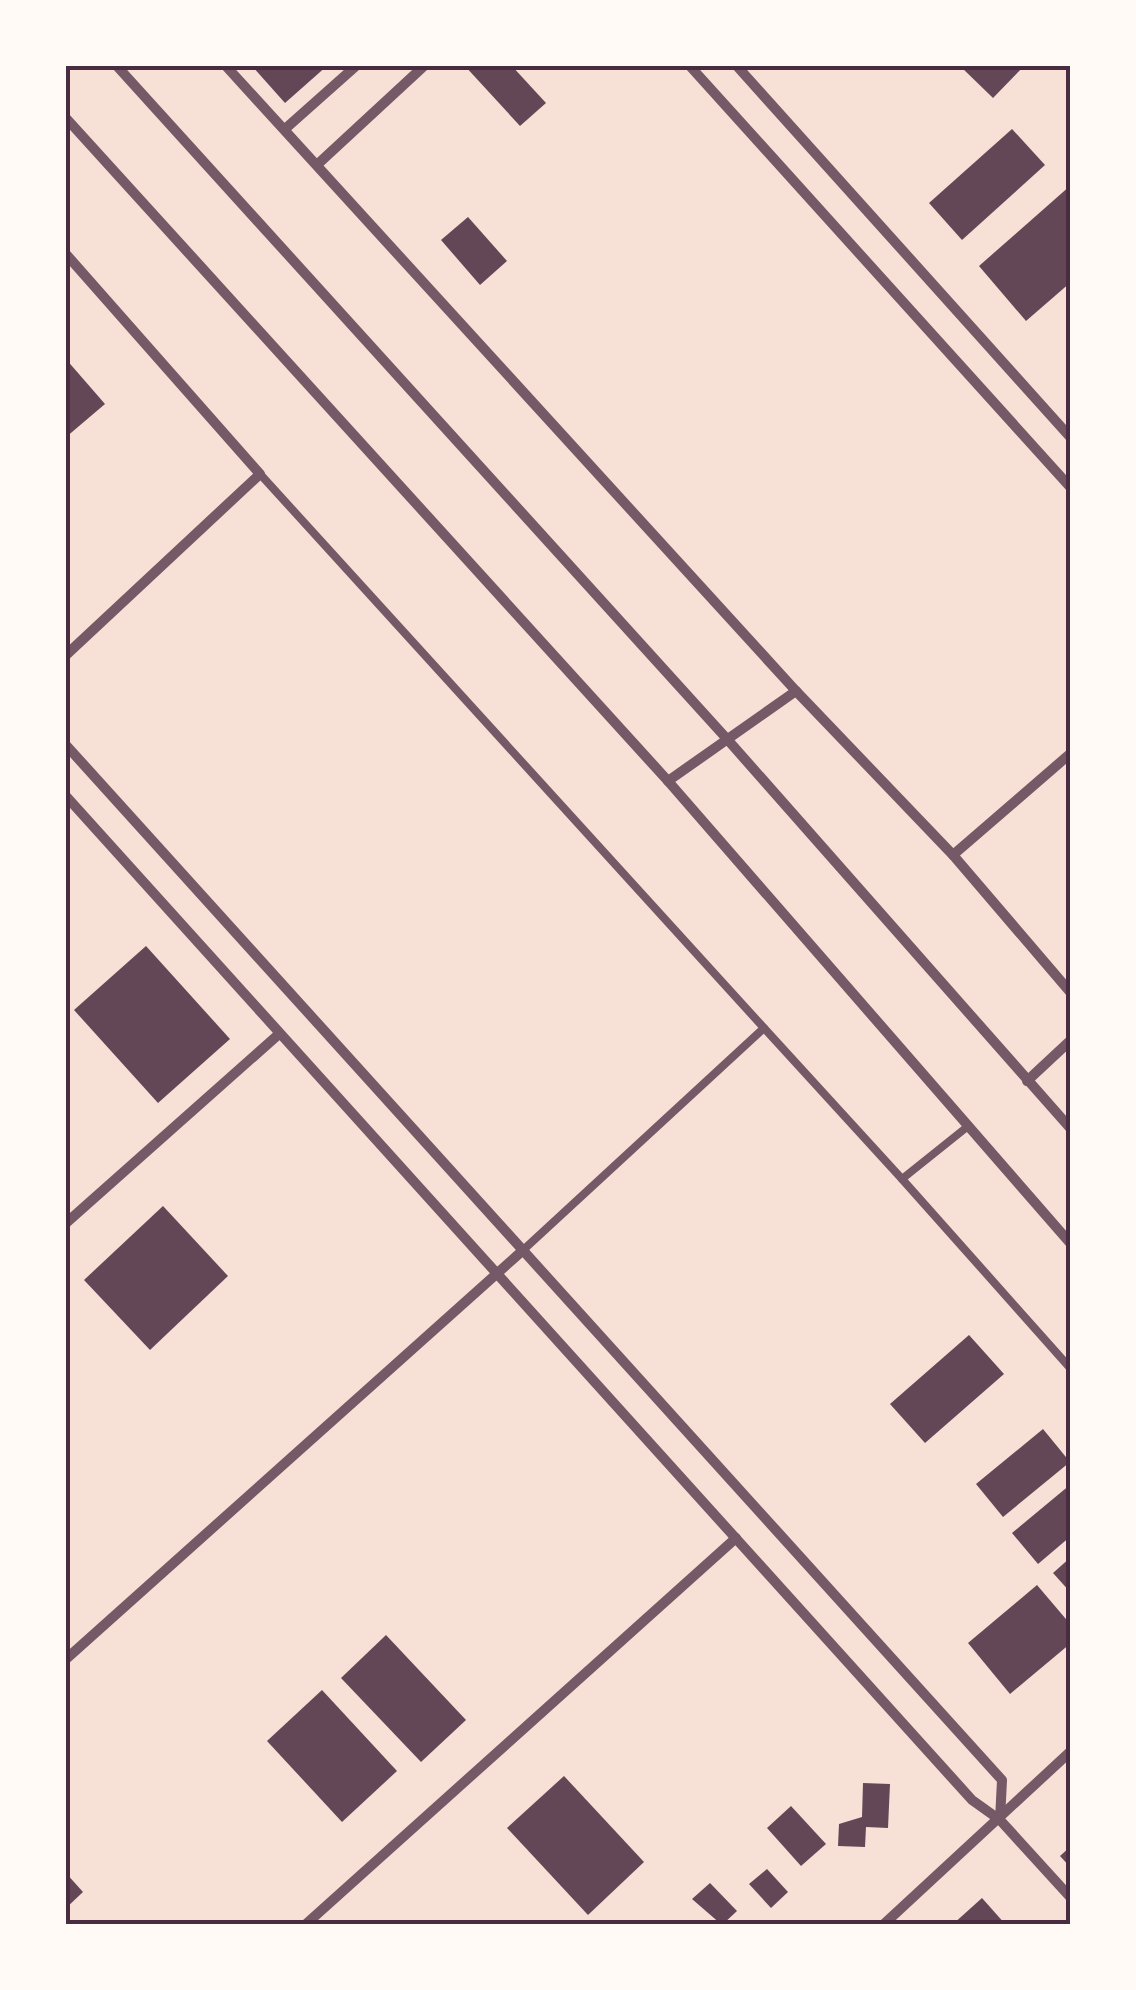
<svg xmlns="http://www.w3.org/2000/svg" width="1136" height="1990" font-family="'PT Sans Narrow',sans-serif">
  <rect width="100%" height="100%" fill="#f7e1d7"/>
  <g fill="#644757">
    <polygon points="251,65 328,65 285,103"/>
    <polygon points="464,65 511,65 546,103 520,126"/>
    <polygon points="959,65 1025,65 993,98"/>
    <polygon points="1012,129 1045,165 962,240 929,203"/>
    <polygon points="1071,185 1071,282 1026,321 979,266"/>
    <polygon points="468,217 507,261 480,285 441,240"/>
    <polygon points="65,358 105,404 65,438"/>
    <polygon points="146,946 230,1039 158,1103 74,1010"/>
    <polygon points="163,1206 228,1276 150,1350 84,1280"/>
    <polygon points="969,1335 1004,1374 925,1443 890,1404"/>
    <polygon points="1043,1429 1070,1462 1003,1517 976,1484"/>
    <polygon points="1071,1484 1071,1536 1038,1564 1012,1533"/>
    <polygon points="1071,1557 1071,1593 1053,1573"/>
    <polygon points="1037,1585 1071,1625 1071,1643 1010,1694 968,1643"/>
    <polygon points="386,1635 466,1720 421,1762 341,1678"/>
    <polygon points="322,1690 397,1771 342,1822 267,1741"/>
    <polygon points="564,1776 644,1862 588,1915 507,1828"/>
    <polygon points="863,1783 890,1784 888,1828 866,1827 865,1847 838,1846 839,1824 862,1817"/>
    <polygon points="791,1806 826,1844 801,1866 767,1828"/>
    <polygon points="1071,1846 1071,1868 1060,1856"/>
    <polygon points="767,1869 788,1892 771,1908 749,1884"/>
    <polygon points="65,1872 83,1892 65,1909"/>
    <polygon points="710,1883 737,1911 722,1925 692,1899"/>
    <polygon points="982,1898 1006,1925 952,1925"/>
  </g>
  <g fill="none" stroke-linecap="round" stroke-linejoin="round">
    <g stroke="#755966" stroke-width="8">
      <polyline points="260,474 764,1028"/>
      <polyline points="967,1127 902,1179 1071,1369"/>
      <polyline points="521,1252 764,1028 902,1179"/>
    </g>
    <g stroke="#755966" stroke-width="10">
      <polyline points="116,65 727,739 1071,1129"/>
      <polyline points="225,65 796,691 953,855 1071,993"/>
      <polyline points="689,65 1071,488"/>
      <polyline points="736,65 1071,438"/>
      <polyline points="65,117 668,781 1071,1244"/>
      <polyline points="285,129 357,65"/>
      <polyline points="319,163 425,65"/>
      <polyline points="65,253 260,474 65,656"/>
      <polyline points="65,744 1002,1780 1000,1820"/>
      <polyline points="668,781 796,691"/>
      <polyline points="65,795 972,1800 1000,1820 1071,1898"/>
      <polyline points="953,855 1071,753"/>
      <polyline points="1027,1081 1071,1040"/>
      <polyline points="65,1224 279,1034"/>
      <polyline points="65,1660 521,1252"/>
      <polyline points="305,1925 736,1538"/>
      <polyline points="883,1925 1071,1751"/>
    </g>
  </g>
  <rect width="1136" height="1990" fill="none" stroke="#fffaf5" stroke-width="135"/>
  <rect x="68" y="68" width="1000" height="1854" fill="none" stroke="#4a2c40" stroke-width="4"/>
</svg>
